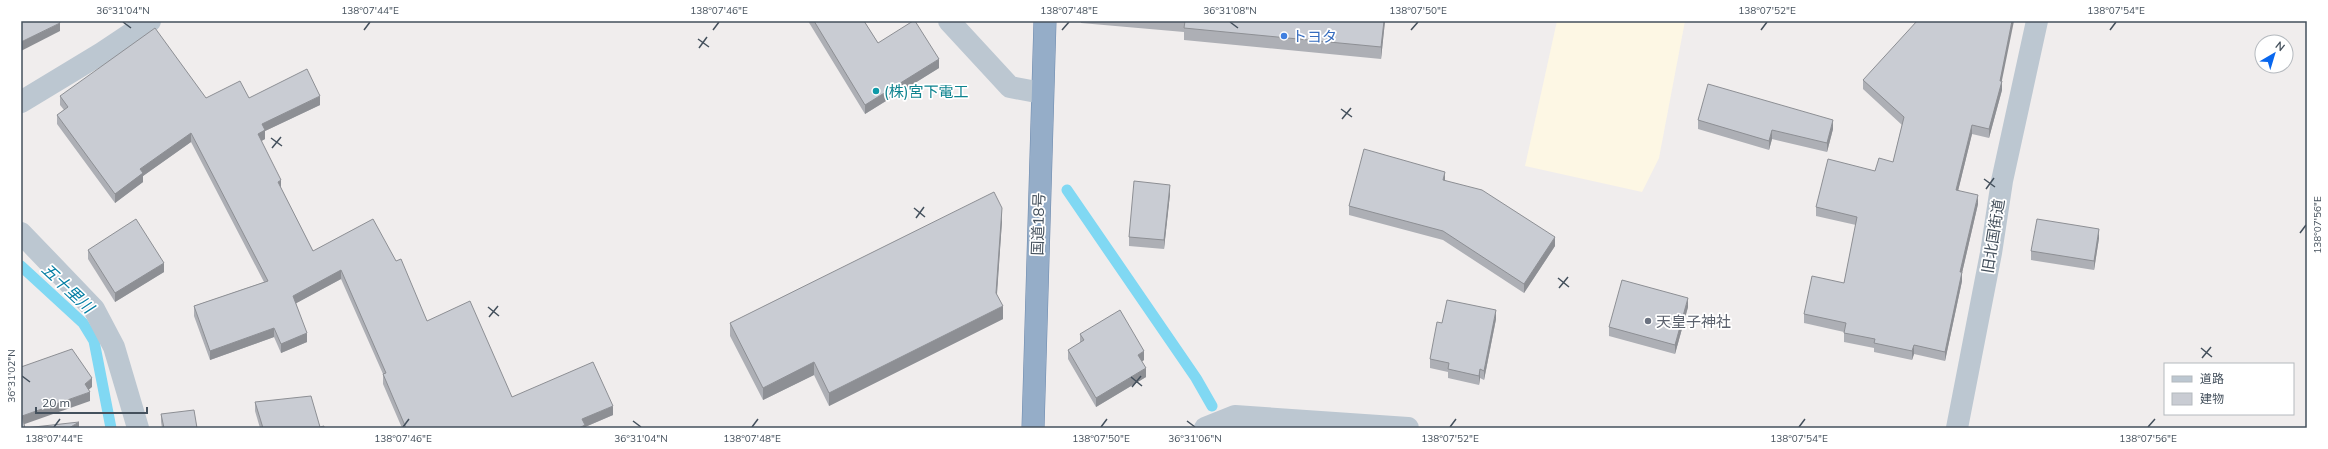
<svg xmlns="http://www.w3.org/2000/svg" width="2328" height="449" font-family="Mulish,'Noto Sans JP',sans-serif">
  <rect width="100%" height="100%" fill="#f0eded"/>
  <polygon fill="#fdf7e4" points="1557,21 1685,21 1659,158 1642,192 1525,166"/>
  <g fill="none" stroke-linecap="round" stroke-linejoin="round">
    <g stroke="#80d8f3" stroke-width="11">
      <polyline points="1067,190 1196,378 1212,406"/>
      <polyline points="21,266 83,323 94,341 111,428"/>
    </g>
    <g stroke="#6c89ad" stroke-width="23">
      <polyline id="trunk" points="1033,428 1045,21"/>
    </g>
    <g stroke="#bcc7d1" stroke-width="22">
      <polyline points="949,21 1010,87 1042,93"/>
      <polyline points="21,102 102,53 150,21"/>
      <polyline points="21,233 94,309 114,347 138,428"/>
      <polyline points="1205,428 1235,416 1408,428"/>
      <polyline points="1957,428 1991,253 2002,181 2037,21"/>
    </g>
    <use href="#trunk" stroke="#95adc8" stroke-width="22"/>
  </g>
  <g fill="#adafb5">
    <polygon points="808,21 864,21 878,43 939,68 865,114"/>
    <polygon points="1081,21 1385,21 1381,59 1184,40 1184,32 1081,23"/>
    <polygon points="1863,80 2002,81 2002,90 1989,138 1972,134 1958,191 1978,204 1962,273 1962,281 1945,361 1914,354 1912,360 1874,352 1874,348 1844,342 1844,332 1804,323 1804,314 1844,283 1856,225 1816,216 1816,207 1875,171 1893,162 1902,125 1863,89"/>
    <polygon points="60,96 206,98 249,98 320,105 265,131 265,139 261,141 281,188 313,251 427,321 512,397 613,415 585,427 585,428 402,428 383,384 383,374 341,279 296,303 307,342 281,353 274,337 210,360 194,316 194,306 264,282 191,142 143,176 143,182 115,203 57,124 57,115 64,110 60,105"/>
    <polygon points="1698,120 1833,129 1827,152 1772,139 1769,150 1698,129"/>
    <polygon points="1445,181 1555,246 1524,293 1443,240 1349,215 1349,206"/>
    <polygon points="1170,194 1164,249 1129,246 1129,237"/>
    <polygon points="1002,221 997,295 1003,319 829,406 814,375 763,400 730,336 730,323"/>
    <polygon points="2099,238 2094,270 2031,260 2031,251"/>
    <polygon points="88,250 164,272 115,302 88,259"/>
    <polygon points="1688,307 1675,354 1609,336 1609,327"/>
    <polygon points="1496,319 1484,380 1480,378 1479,385 1448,378 1448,372 1430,368 1430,359 1442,323"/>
    <polygon points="1080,334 1144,360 1142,361 1146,377 1096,407 1068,359 1068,350 1080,343"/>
    <polygon points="255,402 320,427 324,428 260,428 255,411"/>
    <polygon points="161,414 197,428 162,428 161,422"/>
  </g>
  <g fill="#8d8f94">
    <polygon points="1384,21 1385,21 1381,59 1381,47"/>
    <polygon points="2012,21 2014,21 2000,90 2002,81 2002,90 1989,138 1989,129"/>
    <polygon points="60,23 60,31 21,51 21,42"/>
    <polygon points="939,59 939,68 865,114 865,105"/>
    <polygon points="320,96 320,105 265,131 265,139 258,143 258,134 262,124"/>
    <polygon points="1833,120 1833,129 1827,152 1827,143"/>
    <polygon points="1972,125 1972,134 1956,199 1956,190"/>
    <polygon points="1772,130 1772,139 1769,150 1769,141"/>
    <polygon points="191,133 191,142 143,176 143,182 115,203 115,194 140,169"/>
    <polygon points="1445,172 1445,181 1443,180"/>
    <polygon points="281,180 281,189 278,182"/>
    <polygon points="1170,185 1170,194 1164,249 1164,240"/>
    <polygon points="1978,195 1978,204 1962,273 1962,281 1945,361 1945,352 1960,272"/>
    <polygon points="1002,208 1002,221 996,306 996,293"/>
    <polygon points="2099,229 2099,238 2094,270 2094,261"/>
    <polygon points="1555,237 1555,246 1524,293 1524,284"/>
    <polygon points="164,263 164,272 115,302 115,293"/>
    <polygon points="341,270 341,279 293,305 293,296"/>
    <polygon points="1688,298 1688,307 1675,354 1675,345"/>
    <polygon points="1003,306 1003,319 829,406 829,393"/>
    <polygon points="1496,310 1496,319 1484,380 1484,371"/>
    <polygon points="274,328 274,337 210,360 210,351"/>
    <polygon points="307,333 307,342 281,353 281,344"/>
    <polygon points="1914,345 1914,354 1912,360 1912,351"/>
    <polygon points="1144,351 1144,360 1138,364 1138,355"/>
    <polygon points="814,362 814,375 763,400 763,388"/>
    <polygon points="1146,368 1146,377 1096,407 1096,398"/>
    <polygon points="1480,369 1480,378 1479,385 1479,376"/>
    <polygon points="92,378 92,387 85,393 85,384"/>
    <polygon points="90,392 90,401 22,425 22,416"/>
    <polygon points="613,406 613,415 585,427 585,428 579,428 582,419"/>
    <polygon points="79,422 79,428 69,428"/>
  </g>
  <g fill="#c9ccd3" stroke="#8d8f94">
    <polygon points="21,21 59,21 60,23 21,42"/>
    <polygon points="814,21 864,21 878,43 913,21 915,21 939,59 865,105"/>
    <polygon points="1185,21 1384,21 1381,47 1184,28"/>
    <polygon points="1917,21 2012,21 2000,81 2002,81 1989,129 1972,125 1956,190 1978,195 1960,272 1962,272 1945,352 1914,345 1912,351 1874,343 1875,339 1844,333 1846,323 1804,314 1812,276 1844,283 1857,217 1816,207 1828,159 1875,171 1879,158 1893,162 1904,117 1863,80"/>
    <polygon points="155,28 206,98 240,81 249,98 307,69 320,96 262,124 265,130 258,134 281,180 278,182 313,251 373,219 396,261 401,259 427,321 470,301 512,397 593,362 613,406 582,419 585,425 579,428 406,428 383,374 386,373 341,270 293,296 307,333 281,344 274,328 210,351 194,306 268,281 191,133 140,169 143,173 115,194 57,115 68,107 60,96"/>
    <polygon points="1708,84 1833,120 1827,143 1772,130 1769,141 1698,120"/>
    <polygon points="1364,149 1445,172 1443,180 1482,190 1555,237 1524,284 1443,231 1349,206"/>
    <polygon points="1134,181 1170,185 1164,240 1129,237"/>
    <polygon points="994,192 1002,208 996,293 1003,306 829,393 814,362 763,388 730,323"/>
    <polygon points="136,219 164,263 115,293 88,250"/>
    <polygon points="2037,219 2099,229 2094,261 2031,251"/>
    <polygon points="1622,280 1688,298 1675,345 1609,327"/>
    <polygon points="1447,300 1496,310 1484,371 1480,369 1479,376 1448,369 1449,363 1430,359 1437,322 1442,323"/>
    <polygon points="1120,310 1144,351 1138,355 1146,368 1096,398 1068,350 1084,340 1080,334"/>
    <polygon points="72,349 92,378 85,384 90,392 22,416 25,428 79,422 69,428 21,428 21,367"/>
    <polygon points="311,396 320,427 324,426 324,428 263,428 255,402"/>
    <polygon points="194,410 197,428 164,428 161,414"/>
  </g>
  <path fill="none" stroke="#44505c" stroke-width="1.5" d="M123 22 131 28M1230 22 1238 28M364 30 370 22M713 30 719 22M1062 30 1069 22M1411 30 1418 22M1761 30 1767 22M2110 30 2116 22M698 39 709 47M699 48 707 37M1341 109 1352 117M1342 119 1351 108M271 138 282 146M272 148 281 137M1984 179 1995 187M1986 189 1994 178M914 208 925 217M916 218 924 207M2300 233 2306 225M1558 278 1569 287M1559 288 1568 277M488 307 499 316M489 317 498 306M2201 348 2212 357M2202 358 2211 347M22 376 30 382M1131 377 1142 386M1132 387 1141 376M633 421 641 427M1187 421 1195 427M54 427 60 419M403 427 409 419M752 427 758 419M1101 427 1107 419M1450 427 1456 419M1799 427 1805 419M2148 427 2155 419"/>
  <circle fill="#3f7fe0" stroke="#fff" stroke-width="1.5" cx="1284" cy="36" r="4"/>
  <circle fill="#0f9aa8" stroke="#fff" stroke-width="1.5" cx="876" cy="91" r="4"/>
  <circle fill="#6b7280" stroke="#fff" stroke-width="1.5" cx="1648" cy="321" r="4"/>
  <g text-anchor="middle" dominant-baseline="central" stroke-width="3.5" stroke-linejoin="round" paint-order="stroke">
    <g font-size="15" fill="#366cbe" stroke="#fff" text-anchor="start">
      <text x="1292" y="36">トヨタ</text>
    </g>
    <g font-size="15" fill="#0d838f" stroke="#fff" text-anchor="start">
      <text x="884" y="91">(株)宮下電工</text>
    </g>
    <g font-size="15" fill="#44505c" stroke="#fff">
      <text transform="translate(1038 224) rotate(-88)">国道18号</text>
      <text transform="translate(1993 236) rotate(-81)">旧北国街道</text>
    </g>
    <g font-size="15" fill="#5b616d" stroke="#fff" text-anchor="start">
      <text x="1656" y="321">天皇子神社</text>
    </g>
    <g font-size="16" font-style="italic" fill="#027da3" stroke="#fff">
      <text transform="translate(68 288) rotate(43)">五十里川</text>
    </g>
  </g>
  <rect width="2328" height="449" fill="none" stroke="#ffffff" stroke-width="44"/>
  <rect x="2164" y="363" width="130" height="52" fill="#ffffff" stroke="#b4b9be"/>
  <rect x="2172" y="376" width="20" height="6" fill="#bcc7d1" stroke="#b4b9be"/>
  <text x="2200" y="383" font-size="12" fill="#44505c">道路</text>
  <rect x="2172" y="393" width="20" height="12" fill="#c9ccd3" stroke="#b4b9be"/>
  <text x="2200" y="403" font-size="12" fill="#44505c">建物</text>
  <g transform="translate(2274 54) rotate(38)"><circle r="19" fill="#ffffff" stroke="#b4b9be"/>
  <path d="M0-3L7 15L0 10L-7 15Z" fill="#0967ee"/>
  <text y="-6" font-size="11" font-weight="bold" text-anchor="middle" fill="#44505c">N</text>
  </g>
  <path d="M36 407v6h111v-6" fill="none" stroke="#44505c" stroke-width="2"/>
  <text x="42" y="407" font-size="12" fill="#44505c" stroke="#ffffff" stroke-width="3" paint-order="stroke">20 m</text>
  <rect x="22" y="22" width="2284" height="405" fill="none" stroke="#44505c" stroke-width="1.5"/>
  <g font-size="10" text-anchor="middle" fill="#44505c">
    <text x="123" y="14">36°31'04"N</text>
    <text x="370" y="14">138°07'44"E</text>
    <text x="719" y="14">138°07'46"E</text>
    <text x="1069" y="14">138°07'48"E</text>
    <text x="1230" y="14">36°31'08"N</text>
    <text x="1418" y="14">138°07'50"E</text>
    <text x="1767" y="14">138°07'52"E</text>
    <text x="2116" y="14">138°07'54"E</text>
    <text transform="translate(2317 225) rotate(-90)" y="4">138°07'56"E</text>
    <text transform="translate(11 376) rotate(-90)" y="4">36°31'02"N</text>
    <text x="54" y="442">138°07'44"E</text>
    <text x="403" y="442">138°07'46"E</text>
    <text x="641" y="442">36°31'04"N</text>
    <text x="752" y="442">138°07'48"E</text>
    <text x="1101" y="442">138°07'50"E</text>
    <text x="1195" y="442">36°31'06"N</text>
    <text x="1450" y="442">138°07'52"E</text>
    <text x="1799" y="442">138°07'54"E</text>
    <text x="2148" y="442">138°07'56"E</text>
  </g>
</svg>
